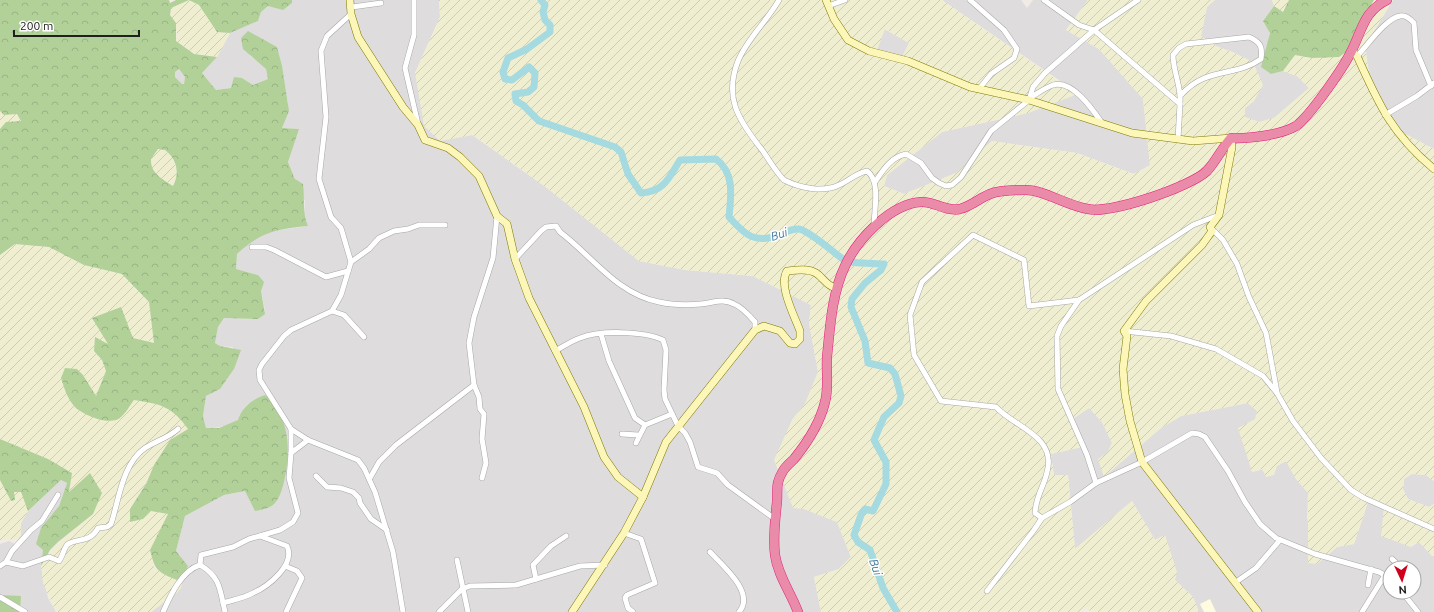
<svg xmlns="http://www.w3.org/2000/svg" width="1434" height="612" font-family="Ubuntu,sans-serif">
  <defs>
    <pattern id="farmland-furrows" width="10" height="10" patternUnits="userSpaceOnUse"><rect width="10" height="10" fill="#f0eed0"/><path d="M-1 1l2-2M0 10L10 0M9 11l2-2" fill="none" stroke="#ceccb2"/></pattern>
    <pattern id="forest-crowns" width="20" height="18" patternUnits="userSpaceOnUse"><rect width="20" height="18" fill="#b1d199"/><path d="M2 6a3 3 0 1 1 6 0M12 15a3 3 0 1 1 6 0" fill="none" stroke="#98b384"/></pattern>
  </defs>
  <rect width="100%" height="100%" fill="#f1ebe6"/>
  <g fill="#dedcdd" fill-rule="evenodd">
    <polygon points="292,0 439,0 440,17 415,73 472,135 547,188 639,261 685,270 753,276 811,305 809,323 818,372 805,404 792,420 804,509 837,522 851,557 839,569 814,577 821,612 151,612 180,590 188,566 176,551 185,516 224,495 245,491 240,414 239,420 229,425 214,428 206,428 203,416 206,396 220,389 234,369 233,347 220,346 215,343 218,327 224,318 258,319 265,311 258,275 236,269 237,254 248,243 266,232 308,226 304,217 305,201 288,162 298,129 282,128 288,103 277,47 248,32 250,56 259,62 266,69 268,79 253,85 242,78 231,88 216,90 202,73 217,57 230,33 258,21 261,12 268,6 292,3"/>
    <polygon points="942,0 1021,0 1027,8 1033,0 1088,0 1066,30 1099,49 1143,99 1150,165 1134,174 1077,153 992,141 956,173 904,194 884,186 887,175 942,132 1028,113 1078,93"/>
    <polygon points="1215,0 1272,0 1274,6 1263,21 1270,32 1267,47 1271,74 1283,71 1297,76 1309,88 1274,118 1259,122 1245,117 1245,108 1254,101 1235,53 1216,46 1201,36 1207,6"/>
    <polygon points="1393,0 1434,0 1434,149 1394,128 1371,87 1365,46"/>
    <polygon points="884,29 909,43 900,61 877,50"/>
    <polygon points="179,69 185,77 184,84 182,84 175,77 175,72"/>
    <path d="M1248 403 1257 411 1252 472 1277 466 1286 461 1296 479 1308 493 1307 518 1317 564 1337 547 1354 544 1368 502 1384 506 1411 547 1419 542 1432 556H1434V612H1199L1193 597 1174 579 1165 535 1155 540 1132 501 1075 549 1068 475 1054 476 1051 454 1082 447 1073 418 1089 408 1102 422 1112 443 1102 468 1104 476 1161 428 1181 416ZM1390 568H1414V592H1390Z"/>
    <polygon points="1412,474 1426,475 1434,481 1434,504 1429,507 1408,499 1403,489 1404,479"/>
    <polygon points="61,480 67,483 43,550 41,566 48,598 56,612 20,612 21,606 0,595 0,544 9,541 15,544 21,535 21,523 28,511"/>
  </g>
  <polygon fill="#fffbe0" points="1210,599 1216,612 1204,612 1200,604"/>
  <g fill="url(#farmland-furrows)" fill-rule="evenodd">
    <polygon points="189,0 199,5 217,32 230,33 217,57 194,54 176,41 177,33 170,15 171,8"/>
    <path d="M439 0H942L1078 94 1028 113 942 132 887 175 884 186 904 194 956 173 992 141 1077 153 1133 174 1150 166 1143 99 1099 49 1066 30 1088 0H1215L1207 7 1201 36 1216 46 1235 53 1253 62 1263 85 1254 101 1245 108V117L1259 122 1274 118 1309 88 1297 76 1283 71 1295 55 1312 58 1346 52 1357 27 1374 0H1393L1365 46 1371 87 1394 128 1434 149V481L1426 475 1412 474 1404 479 1403 489 1408 499 1429 507 1434 504V556H1432L1419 542 1412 545 1411 547 1381 536 1384 506 1368 502 1354 544 1337 547 1317 564 1308 563V493L1296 479 1286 461 1277 466 1274 475 1266 477 1262 469 1252 472 1238 428 1255 419 1257 411 1248 403 1181 416 1161 428 1104 477 1098 459 1107 453 1112 443 1102 422 1089 408 1073 419 1082 447 1051 454 1054 475H1068L1075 549 1132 501 1155 540 1165 535 1177 572 1175 580 1193 597 1199 612H1093L1084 608 1079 612H821L814 577 839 569 851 557 837 522 804 509 793 508 774 460 792 420 805 404 818 372 809 323 811 305 753 276 685 270 639 261 547 188 473 135 440 141 424 126 415 73 440 17ZM885 29 909 43 900 61 877 50Z"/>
    <polygon points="1272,0 1289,0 1283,12 1274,6"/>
    <polygon points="0,111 4,115 17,114 21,121 0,129"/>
    <polygon points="158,149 165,150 174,159 177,173 173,186 159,177 152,168 151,159"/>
    <polygon points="15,244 49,247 84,265 122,274 149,302 155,343 133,338 108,345 95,337 94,351 102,360 106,371 96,396 83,375 61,378 122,417 133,399 156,403 178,415 188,429 170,440 154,465 146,484 130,509 130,522 143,519 151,511 169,514 150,550 154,567 163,574 177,580 185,573 180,590 151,612 56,612 43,583 41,566 51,550 93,514 69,493 72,473 0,439 0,255"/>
    <polygon points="0,480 11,501 14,492 21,491 28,511 21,523 21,535 18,539 0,540"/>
  </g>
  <g fill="url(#forest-crowns)" fill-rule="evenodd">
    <path d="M0 0H169L170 3 176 0H292V3L283 10 268 6 261 12 258 21 230 33 217 32 199 5 189 0 171 8 170 15 176 23V41L194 54 217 57 202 73 216 90 231 88 234 77 242 78 253 85 268 79 266 69 243 49 241 38 248 31 277 47 282 66 289 111 282 128 299 129 288 162 295 179 303 184C305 198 302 213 308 226 277 229 260 232 237 254L236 269 258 275 264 282 261 291 265 314 258 319 224 318 218 327 215 343 220 346 241 350 234 369 220 389 206 396 203 416 206 428H219L238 420C242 407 253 399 265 395 289 415 291 449 285 477 283 486 281 496 275 503 271 508 261 510 255 511L245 491 224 495 185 516 176 551 188 566 185 573 177 580C157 572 155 570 150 550L168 514 151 511 143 519 130 522V509L146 484 154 465 170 440 188 429C172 406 160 404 134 400 130 405 126 413 121 417 111 427 82 415 74 406 67 398 64 387 61 378L65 368 77 369 83 375 96 396 106 371 102 360 94 351 95 337 108 344 92 318 121 307 133 338 154 343 149 302 122 274 84 265 49 247 15 244 0 255V129L6 122 21 121 17 114 4 115 0 111ZM179 69 185 77 184 84H182L175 77V72ZM158 149 165 150C177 159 180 173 173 186 162 179 150 173 151 159Z"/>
    <polygon points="1289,0 1374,0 1357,27 1346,52 1339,57 1312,58 1295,55 1283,71 1271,74 1261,67 1270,33 1263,21 1274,6 1283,12"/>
    <polygon points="0,439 48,459 72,473 69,492 90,473 102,493 93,514 58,542 50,550 41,566 43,550 36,544 41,528 59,506 67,483 61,480 28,511 21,492 14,492 15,500 11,501 0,480"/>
    <polygon points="0,595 21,596 20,612 0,612"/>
  </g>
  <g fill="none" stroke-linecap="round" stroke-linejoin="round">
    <path stroke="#a4dae0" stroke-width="7" d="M541 0 545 5 543 12 545 20 550 25V32L527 49 508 58 503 72 505 79 512 80 529 67 535 73 534 87 528 92 515 94 516 101 523 105 539 121 615 147 621 152 628 174 641 193C664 192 669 178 680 160L716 159C735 173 731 196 729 217 745 235 755 245 781 234 787 232 792 228 799 229 810 231 834 253 844 260 850 264 875 263 884 264L881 270 865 283 852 299 851 307 865 341 868 363 890 368 895 374 901 396 899 403 884 417 874 440 886 462V484L873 511 865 509 861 515 854 535 858 542 870 550 883 588 897 612"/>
    <g stroke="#a7a7a7" stroke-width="6">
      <g id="street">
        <polyline points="414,0 414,35 405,68 418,124"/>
        <path d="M779 0C767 21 747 39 738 61 724 97 738 119 759 146 768 157 774 170 784 180 800 188 823 193 839 185 849 181 856 173 867 171 881 181 874 210 874 226"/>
        <polyline points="970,0 1004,30 1017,49 1014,58 991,74 979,89"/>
        <polyline points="1044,0 1079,25 1094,30"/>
        <polyline points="1138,0 1094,30 1180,104 1178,139"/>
        <polyline points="828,6 845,0"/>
        <polyline points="352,7 381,3"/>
        <polyline points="351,14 327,36 321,51 326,117 319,179 331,217 341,228 351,262 341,295 332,311 291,330 284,336 262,364 259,370 260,380 291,429 308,440 358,460 364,468 375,492 393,552 403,612"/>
        <path d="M1357 56C1367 46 1386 18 1400 16 1406 15 1410 19 1414 23L1416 50 1431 86"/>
        <path d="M1031 97C1038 93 1045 88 1053 85 1072 79 1093 110 1102 123"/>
        <path d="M1180 104C1182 88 1173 72 1173 55L1179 48 1186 44 1249 37C1260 42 1263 46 1261 59 1234 78 1207 66 1181 95"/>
        <polyline points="1385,115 1417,96 1434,83"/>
        <path d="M875 182C883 170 891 157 906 154L921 163 932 178 939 183 946 186 952 185 961 177 991 131 1029 100 1033 87 1045 73 1094 30"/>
        <path d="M1219 215 1193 225 1079 300 1029 306 1024 260 973 235 922 282 910 315 914 355 941 401 996 407C1014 427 1057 436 1047 472 1044 487 1036 495 1035 513L1042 518 1070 502 1096 483 1142 462 1192 433 1199 434 1205 437 1228 471 1245 502 1260 524 1276 538 1315 554 1379 572 1390 578"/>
        <polyline points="1211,228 1223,240 1237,264 1249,297 1266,333 1277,392"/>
        <polyline points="252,247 266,247 274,250 326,277 348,271"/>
        <path d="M515 259 541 231 546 227 556 226 560 232C592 256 617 294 659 302 672 305 688 305 701 304 713 303 723 298 734 304 742 307 749 315 755 322V330"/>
        <polyline points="351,262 369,249 379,238 394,231 408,229 419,225 445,225"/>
        <polyline points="1079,300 1061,326 1057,336 1058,389 1087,455 1096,483"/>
        <polyline points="332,311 344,315 364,337"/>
        <polyline points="1124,331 1171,336 1216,349 1263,376 1277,393 1293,421 1321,458 1351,490 1364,498 1434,529"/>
        <polyline points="601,334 609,361 635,418 645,425 672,414"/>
        <path d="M555 351C563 347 571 341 580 338 599 330 644 331 663 340L666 350 664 390 665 399 678 426 685 433 690 442 698 467 717 473 728 485 775 519"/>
        <polyline points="291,429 291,453 308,440"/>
        <polyline points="622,434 638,435"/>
        <polyline points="636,443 645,425"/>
        <polyline points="316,476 327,487 341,488 353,492 359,498 360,503 371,519 387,530"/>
        <polyline points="370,478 379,462 396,445 474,385"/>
        <polyline points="482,478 486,463 482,439 484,414 480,409 479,397 474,385 469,343 474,317 493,258 497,216"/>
        <polyline points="624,533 641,539 655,583 627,595 625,598 628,608 633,612"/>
        <path d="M710 552C722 565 756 593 739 612"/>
        <polyline points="1392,559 1402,568"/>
        <polyline points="457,560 468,612"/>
        <path d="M6 562 23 566 49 557 59 561C63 556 64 547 68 544 78 538 90 543 98 528L107 527 111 524C119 500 122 464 145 448 156 441 168 438 178 429"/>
        <polyline points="200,565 201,555 233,547 249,539 280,530 293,522 298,513 289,478 291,453"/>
        <polyline points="0,566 6,562 12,551 31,530 42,521 58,495"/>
        <polyline points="285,566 297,571 302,578 286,612"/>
        <polyline points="536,579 533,565 551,546 566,536"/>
        <polyline points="1236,582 1256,568 1280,540"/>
        <polyline points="1368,585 1371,569"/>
        <polyline points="987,591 1034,530 1042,518"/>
        <polyline points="1402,592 1418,612"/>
        <polyline points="0,597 25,612"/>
        <path d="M223 603C233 600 244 598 253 593 267 587 296 565 287 546L260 536"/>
        <path d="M163 612C170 596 182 570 200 565 221 577 220 591 225 612"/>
        <polyline points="439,612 462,589 470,586 516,585 580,566 605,565"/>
        <polyline points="1362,612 1385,575"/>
      </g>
    </g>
    <g stroke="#7c7a01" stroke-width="8">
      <g id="secondary">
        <polyline points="350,0 351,14 358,37 403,107 418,125 425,140 448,148 460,157 479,176 497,216 507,224 515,259 529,298 584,407 604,457 618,477 643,497 624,533 572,612"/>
        <polyline points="826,0 834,19 848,40 869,51 908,61 970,87 1029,100 1132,133 1193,141 1231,138 1232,147 1219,215 1210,227 1212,231 1202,245 1146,301 1124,331 1127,336 1123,369 1125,394 1130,421 1142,462 1258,612"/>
        <path d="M1352 51 1357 56C1379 105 1392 134 1434 169"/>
        <path d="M643 497 666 442 755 330 764 326 780 331 790 343 795 344 800 339V331C794 315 778 285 787 271 796 270 808 268 816 273 824 278 826 286 836 288"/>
      </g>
    </g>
    <g stroke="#e21f7b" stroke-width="10">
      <path id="highway" d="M798 612C791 593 778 576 775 555 773 539 775 519 777 502 778 489 775 484 783 471 786 466 790 463 794 459 807 443 820 423 825 402 829 388 826 372 827 357 830 327 832 293 845 266 857 240 890 204 921 202 934 201 946 212 960 209 971 206 980 198 990 194 1000 190 1014 190 1026 190 1044 190 1068 206 1088 209 1111 214 1190 187 1207 171 1216 161 1222 148 1231 138 1248 139 1281 135 1296 126 1310 116 1344 67 1352 50 1362 30 1364 11 1387 0"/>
    </g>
    <use href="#street" stroke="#fff" stroke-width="5"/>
    <use href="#secondary" stroke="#fcf6b8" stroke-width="7"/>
    <use href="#highway" stroke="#ea8ba9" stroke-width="9"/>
  </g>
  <g text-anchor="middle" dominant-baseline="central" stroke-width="3" stroke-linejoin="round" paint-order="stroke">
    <g font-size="12" font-style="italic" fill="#407a9c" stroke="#fff">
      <text transform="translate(779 234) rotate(-18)">Bui</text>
      <text transform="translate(876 567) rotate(71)">Bui</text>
    </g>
  </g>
  <g transform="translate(1402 580) rotate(176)"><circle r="19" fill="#ffffff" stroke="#a6a6a6"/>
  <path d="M0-3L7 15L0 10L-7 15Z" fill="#cf001b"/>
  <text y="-6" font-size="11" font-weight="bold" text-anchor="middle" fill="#202020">N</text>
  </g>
  <path d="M14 30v6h125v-6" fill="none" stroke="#202020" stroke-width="2"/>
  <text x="20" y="30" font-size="12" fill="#202020" stroke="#ffffff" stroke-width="3" paint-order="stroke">200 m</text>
</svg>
